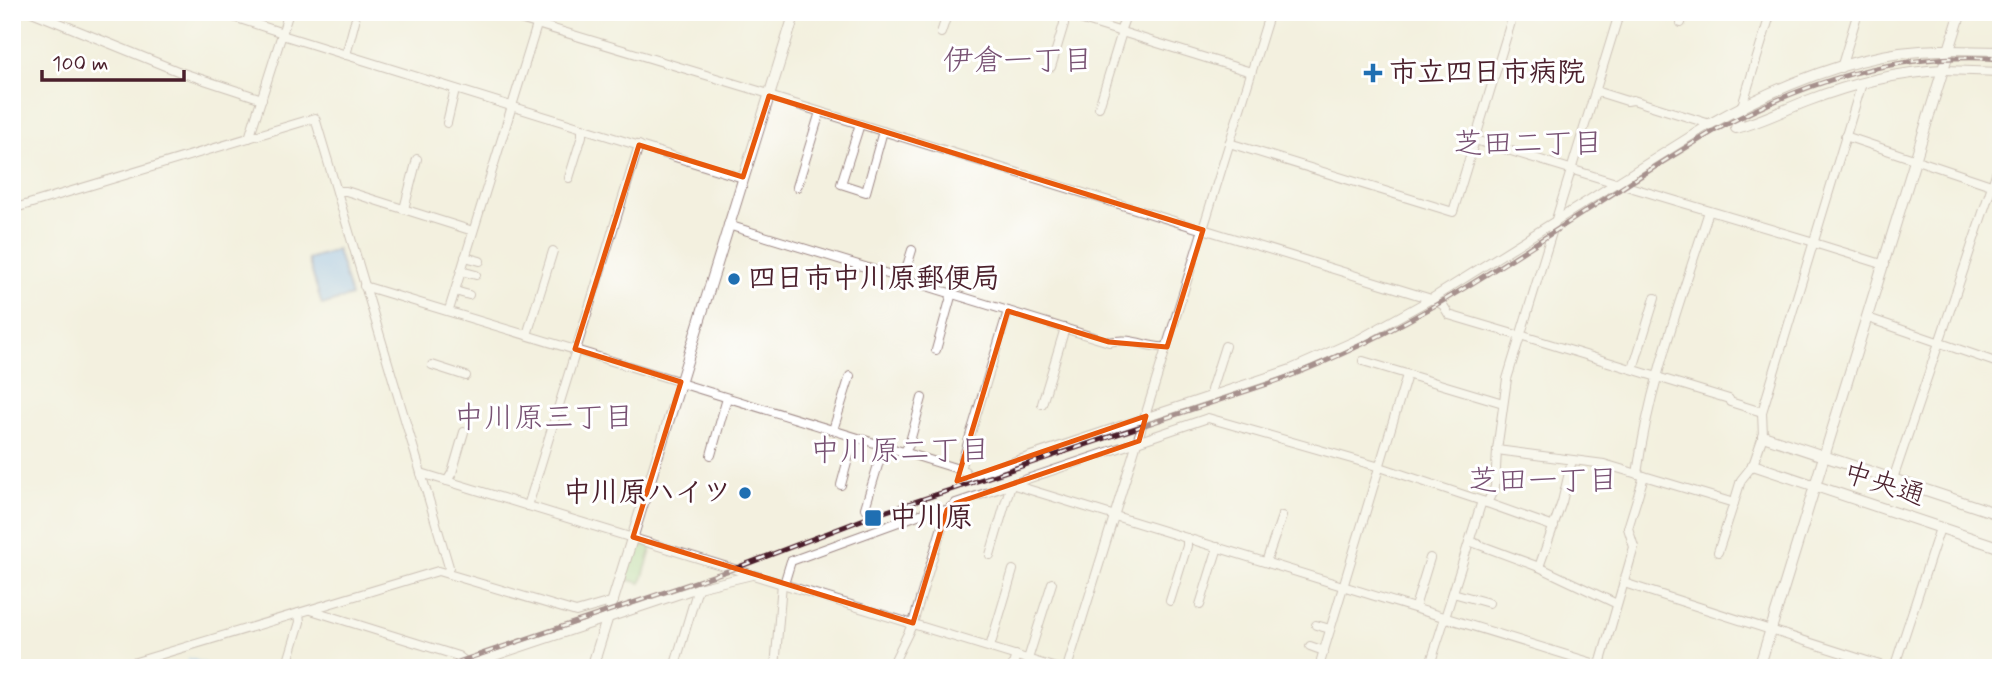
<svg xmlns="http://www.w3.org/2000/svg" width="2013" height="680" font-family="Mynerve,'Klee One',sans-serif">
  <rect width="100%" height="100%" fill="#fff"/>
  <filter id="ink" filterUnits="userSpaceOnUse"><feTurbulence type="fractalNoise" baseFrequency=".0143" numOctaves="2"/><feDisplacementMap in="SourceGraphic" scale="14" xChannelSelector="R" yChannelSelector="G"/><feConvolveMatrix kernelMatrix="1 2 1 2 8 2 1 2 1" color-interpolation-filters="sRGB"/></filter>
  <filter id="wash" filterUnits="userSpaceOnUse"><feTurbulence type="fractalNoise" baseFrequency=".00686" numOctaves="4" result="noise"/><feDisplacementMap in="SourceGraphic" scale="28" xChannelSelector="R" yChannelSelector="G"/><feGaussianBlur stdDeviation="1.57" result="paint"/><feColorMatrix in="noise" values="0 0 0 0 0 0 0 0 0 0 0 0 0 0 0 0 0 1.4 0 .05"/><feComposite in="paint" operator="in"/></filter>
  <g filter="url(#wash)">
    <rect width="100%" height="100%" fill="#f3f0df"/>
    <polygon fill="#99d488" stroke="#727a5a" stroke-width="2" points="636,543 652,547 641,583 625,579"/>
    <polygon fill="#85b9f3" stroke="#686c8f" stroke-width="2" points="337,250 351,296 322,305 308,259"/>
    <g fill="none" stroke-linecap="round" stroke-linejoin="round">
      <polyline stroke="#85b9f3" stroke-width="2.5" points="189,659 217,668"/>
    </g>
  </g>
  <g filter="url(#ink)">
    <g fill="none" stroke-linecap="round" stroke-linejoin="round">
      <g stroke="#9e8885" stroke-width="10">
        <g id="minor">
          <polyline points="32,12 180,72 262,99"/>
          <polyline points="218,12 283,33"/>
          <polyline points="497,12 769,94"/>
          <polyline points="775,12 793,18"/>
          <polyline points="1057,12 1251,72"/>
          <polyline points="1270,12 1203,229 1428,298 1443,305 1449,315 1520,336"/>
          <polyline points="1681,23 1684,12"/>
          <polyline points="1120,32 1127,12"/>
          <polyline points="941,33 948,12"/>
          <polyline points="282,35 743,178"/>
          <polyline points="1949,50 2001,51"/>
          <polyline points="346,55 355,21"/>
          <polyline points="1051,67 1064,24 1064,14"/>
          <polyline points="1841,68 1858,12"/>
          <polyline points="1944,70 2001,72"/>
          <polyline points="769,96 1203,230"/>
          <polyline points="1742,106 1771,12"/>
          <polyline points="1099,107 1122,32"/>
          <polyline points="447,123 455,89"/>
          <polyline points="860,124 841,184 866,192 883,131"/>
          <polyline points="1845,136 1991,185"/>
          <polyline points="249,138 289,12"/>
          <polyline points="1475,140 1514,12"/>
          <polyline points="1229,143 1453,212 1475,140 1616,183 1710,124 1633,100 1627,101 1595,91"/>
          <polyline points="569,178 582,136 582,128"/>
          <polyline points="797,187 820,112"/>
          <polyline points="337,191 346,191 473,231"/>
          <polyline points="12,209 315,118 449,567 447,573"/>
          <polyline points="404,209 417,159"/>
          <path d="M728 225 1109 342C1136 336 1145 349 1167 347"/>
          <polyline points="1814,243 1885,265"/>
          <polyline points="465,257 480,261"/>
          <polyline points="461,271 476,275"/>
          <polyline points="903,279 912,250"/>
          <polyline points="364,286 681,382"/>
          <polyline points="455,291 469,295"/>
          <polyline points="449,310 541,12"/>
          <polyline points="1868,318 2001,364"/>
          <polyline points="527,335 553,251"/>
          <polyline points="1520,335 1729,399 1730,402 1762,412"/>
          <polyline points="936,350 952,293"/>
          <polyline points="1363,361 1503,403"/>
          <polyline points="432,365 466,376"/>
          <polyline points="1633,369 1655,298"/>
          <polyline points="680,383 965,471 968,477 1291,369 1359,339 1431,299 1616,183 1814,242"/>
          <polyline points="1212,396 1211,390 1225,346"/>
          <polyline points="1042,404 1065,328"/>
          <polyline points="833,430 850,376"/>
          <polyline points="1497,450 1604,464 1734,503 1741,480 1753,465 1763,436 1762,412 1862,83"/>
          <polyline points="905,451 909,445 922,398"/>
          <polyline points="711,455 727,398"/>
          <polyline points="960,469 1008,311"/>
          <polyline points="421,473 1056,668"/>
          <path d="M1637 474C1649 384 1682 297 1709 211"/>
          <polyline points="1893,479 2001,159"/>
          <polyline points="447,481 452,473 464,432"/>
          <polyline points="1011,484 1609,668"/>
          <polyline points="841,485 854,437"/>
          <polyline points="1487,503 1554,527"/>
          <polyline points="528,506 639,145"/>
          <polyline points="865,508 884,445"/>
          <polyline points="1469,541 1539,567 1617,604"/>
          <polyline points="1718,552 1734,503"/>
          <polyline points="990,555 1011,484"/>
          <polyline points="1266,562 1282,516"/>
          <polyline points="1539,567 1562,502 1572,460"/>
          <polyline points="1624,583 1889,668"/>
          <polyline points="784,584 791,561 937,508 942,511 947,510"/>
          <polyline points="1453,593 1489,603"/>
          <polyline points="1170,601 1187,546 1187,538"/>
          <polyline points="1200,605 1218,547"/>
          <polyline points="1415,607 1430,558"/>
          <polyline points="311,610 458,656 467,663 478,661 499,668"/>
          <polyline points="1316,625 1330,629"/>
          <polyline points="1310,646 1324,651"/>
          <polyline points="990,647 1013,570"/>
          <polyline points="1028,659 1052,583"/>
          <polyline points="1321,660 1407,375"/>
          <polyline points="116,668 438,571 576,612 614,601"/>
          <polyline points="286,668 300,622 299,613"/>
          <polyline points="459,668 698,588 752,575"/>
          <polyline points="674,668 698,588"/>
          <polyline points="775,668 782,583"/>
          <polyline points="814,668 814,667"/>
          <polyline points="891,668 913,623 947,510 956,503 1208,418 1380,467 1482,501"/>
          <polyline points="1012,668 1016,655"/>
          <polyline points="1067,668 1203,229"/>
          <polyline points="1429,668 1482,501 1487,503 1495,487 1497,450 1507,379 1619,14 1612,12"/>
          <polyline points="1599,668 1634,547 1628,528 1644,476"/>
          <polyline points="1894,668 1940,528"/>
        </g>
      </g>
      <g stroke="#9e8885" stroke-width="12">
        <g id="tertiary">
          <path d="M1742 106 1736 128C1761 122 1783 110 1807 101 1851 84 1897 72 1944 70"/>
          <path d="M1710 124C1781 84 1867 48 1949 50L1961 12"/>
          <polyline points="1763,436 2001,515"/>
          <polyline points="1753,465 2001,548"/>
          <polyline points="592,668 795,12"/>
          <polyline points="1759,668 1949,50"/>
        </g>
      </g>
      <use href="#minor" stroke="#fff" stroke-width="8"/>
      <use href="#tertiary" stroke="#fff" stroke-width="10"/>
      <g stroke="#4a1f2b" stroke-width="5">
        <path id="rail" d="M440 668 736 568 872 516 1268 384C1431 327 1566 217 1714 131 1803 82 1898 51 2001 59"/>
      </g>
      <use href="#rail" stroke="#fff" stroke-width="2.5" stroke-dasharray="8" stroke-linecap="butt"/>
    </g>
  </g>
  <path d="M0 0H2013V680H0ZM769 96 1203 230 1167 347 1109 342 1008 311 957 481 1146 416 1139 441 956 503 947 510 913 623 633 537 681 382 575 349 639 145 743 177Z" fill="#f3f0df" fill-opacity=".55" fill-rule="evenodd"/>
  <path fill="none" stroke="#e8590c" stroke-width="5" stroke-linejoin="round" d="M769 96 1203 230 1167 347 1109 342 1008 311 957 481 1146 416 1139 441 956 503 947 510 913 623 633 537 681 382 575 349 639 145 743 177Z"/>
  <g fill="#1f6fb2" stroke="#fff" stroke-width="2.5">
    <path d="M1369.5 62.5h7v7h7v7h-7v7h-7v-7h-7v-7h7z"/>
    <circle cx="734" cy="279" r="7"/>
    <circle cx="745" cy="493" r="7"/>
    <rect x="864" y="509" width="18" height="18" rx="3.5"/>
  </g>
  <g text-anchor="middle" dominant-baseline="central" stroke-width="6" stroke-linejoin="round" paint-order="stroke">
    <g font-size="28" font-weight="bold" fill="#4a1f2b" stroke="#fff" text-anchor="start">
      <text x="1389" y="73">市立四日市病院</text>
      <text x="748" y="279">四日市中川原郵便局</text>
      <text x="731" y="493" text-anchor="end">中川原ハイツ</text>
      <text x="889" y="518">中川原</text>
    </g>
    <g font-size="28" fill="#4a1f2b" stroke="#fff">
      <text transform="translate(1884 485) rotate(18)">中央通</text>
    </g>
    <g font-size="30" fill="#785273" stroke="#fff">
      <text x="1018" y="61">伊倉一丁目</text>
      <text x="1528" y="144">芝田二丁目</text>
      <text x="544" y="418">中川原三丁目</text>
      <text x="900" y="451">中川原二丁目</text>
      <text x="1543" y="481">芝田一丁目</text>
    </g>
  </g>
  <rect width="2013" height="680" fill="none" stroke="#fff" stroke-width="42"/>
  <path d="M42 70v10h142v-10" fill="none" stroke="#4a1f2b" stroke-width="3.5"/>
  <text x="52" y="70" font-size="21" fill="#4a1f2b" stroke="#ffffff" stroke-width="5" paint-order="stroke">100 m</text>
</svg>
